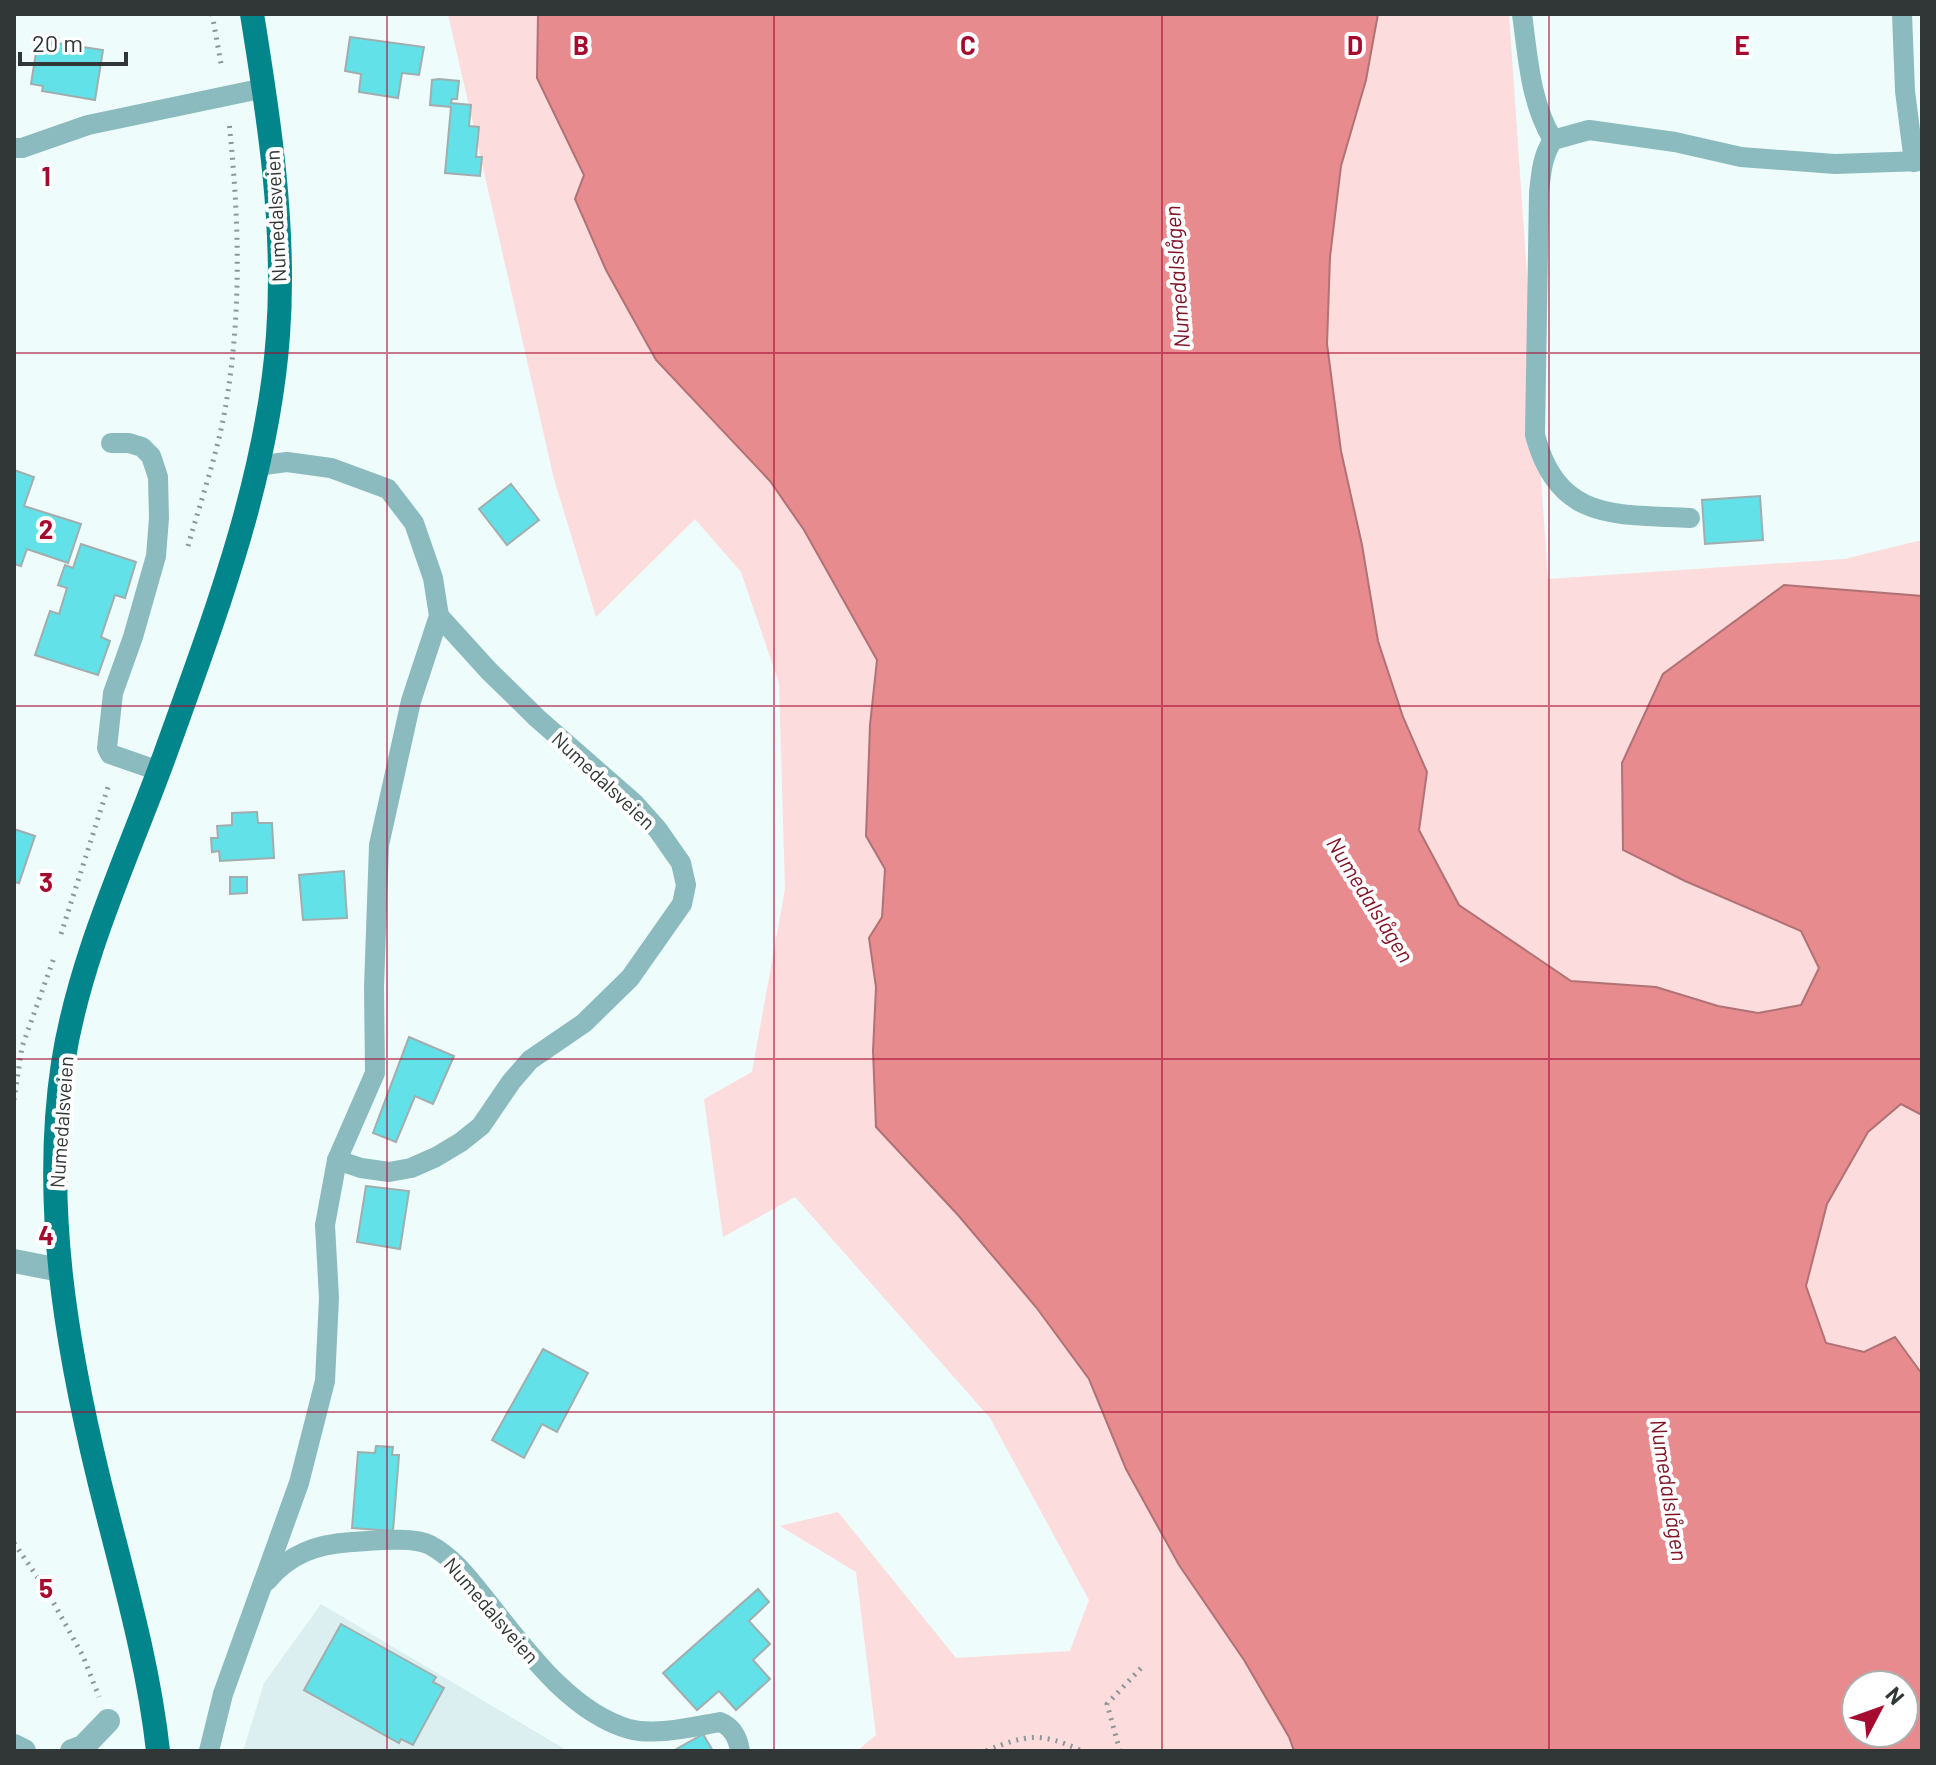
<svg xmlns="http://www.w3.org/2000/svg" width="1936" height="1765" font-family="Barlow,sans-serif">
  <rect width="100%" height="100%" fill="#effcfc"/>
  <polygon fill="#dbeff0" points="321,1604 568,1751 243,1751 264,1683"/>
  <g fill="#fcdcdc">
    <polygon points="448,14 538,14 537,78 584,175 575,199 606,270 656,360 770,481 804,530 877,660 870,725 866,836 885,869 882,917 869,938 876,987 873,1051 876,1127 958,1215 1036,1307 1089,1379 1126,1469 1179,1565 1244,1660 1289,1737 1294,1751 857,1751 876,1735 856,1572 780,1526 838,1512 956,1658 1070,1651 1089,1600 990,1418 795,1197 723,1237 704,1099 752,1072 785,889 779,683 741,572 695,519 596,617 554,479"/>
    <polygon points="1378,14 1509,14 1548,579 1844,559 1922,540 1922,596 1784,585 1663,674 1622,763 1685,881 1801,932 1819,968 1801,1005 1758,1013 1718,1006 1656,987 1571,981 1459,904 1419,830 1427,772 1403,717 1378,641 1362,545 1341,451 1327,344 1330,257 1341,166 1366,80"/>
    <polygon points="1901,1104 1922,1115 1922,1374 1895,1337 1864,1352 1825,1343 1806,1286 1827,1204 1868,1132"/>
  </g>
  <path fill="#e78b8e" stroke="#b07274" stroke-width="2" fill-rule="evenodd" d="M538 14H1378L1366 80 1341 166 1330 257 1327 344 1341 451 1362 545 1378 641 1403 717 1427 772 1419 830 1459 905 1571 981 1656 987 1718 1006 1758 1013 1801 1005 1819 968 1801 931 1685 881 1623 850 1622 763 1663 674 1784 585 1922 596V1115L1901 1104 1868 1132 1827 1204 1806 1286 1826 1343 1864 1352 1895 1337 1922 1374V1751H1294L1289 1737 1244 1660 1179 1565 1126 1469 1089 1379 1036 1307 958 1215 876 1127 873 1051 876 987 869 938 882 917 885 869 866 836 870 725 877 660 804 530 770 481 656 360 606 270 575 199 584 175 537 78ZM1856 1685H1904V1733H1856Z"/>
  <g fill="#62e1e8" stroke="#a2adae" stroke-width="2">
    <polygon points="350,37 424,47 419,75 402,73 398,98 359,92 361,74 345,71"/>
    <polygon points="38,40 103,50 95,100 42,91 43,86 31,84"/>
    <polygon points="439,79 459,81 457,99 452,99 451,103 471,105 469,126 479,127 476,157 482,157 480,176 445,173 451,107 430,105 432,80"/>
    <polygon points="14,470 34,477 24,506 81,524 68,563 27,549 21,566 14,564"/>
    <polygon points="511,484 539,520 507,545 479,509"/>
    <polygon points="1760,496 1763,540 1705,544 1702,500"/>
    <polygon points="81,544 136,562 125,598 115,595 101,637 110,641 98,675 35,655 50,611 59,614 67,588 58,585 65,565 73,568"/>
    <polygon points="257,812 258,823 272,823 274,858 220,861 219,851 212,852 211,838 218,838 217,826 232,825 232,813"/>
    <polygon points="14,829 35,836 19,883 14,882"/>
    <polygon points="344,871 347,918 303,920 299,875"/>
    <polygon points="230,877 247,877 247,893 230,894"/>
    <polygon points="409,1037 454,1056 433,1104 415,1096 396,1142 373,1133"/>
    <polygon points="366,1186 409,1191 400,1249 357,1242"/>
    <polygon points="543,1349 588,1373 557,1432 542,1424 524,1458 492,1440"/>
    <polygon points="376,1446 393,1447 392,1455 399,1455 393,1531 352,1528 358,1452 375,1453"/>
    <polygon points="758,1589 769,1602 749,1621 770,1644 753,1660 770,1679 736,1710 719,1691 697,1710 663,1673"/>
    <polygon points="341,1624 436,1677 433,1682 444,1688 413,1745 401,1739 399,1743 304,1690"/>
    <polygon points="703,1734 713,1751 673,1751"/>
  </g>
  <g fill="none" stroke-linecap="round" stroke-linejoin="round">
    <g stroke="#8e9797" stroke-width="5" stroke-dasharray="2 6" stroke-linecap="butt">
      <polyline points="212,14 222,69"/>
      <path d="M188 546C201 500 218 452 226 404 242 310 239 216 229 122"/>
      <polyline points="61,934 109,784"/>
      <polyline points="14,1100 22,1047 55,955"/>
      <polyline points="14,1543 47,1591 83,1656 99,1697"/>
      <path d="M986 1751C1027 1734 1041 1732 1082 1751"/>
      <polyline points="1120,1751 1107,1704 1141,1668"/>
    </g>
    <g stroke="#8bbbbe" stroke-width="20">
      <path d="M1522 14C1528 57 1530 102 1553 140"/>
      <polyline points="1902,14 1905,91 1914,162"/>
      <polyline points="14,148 22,148 88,125 264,88"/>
      <polyline points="111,443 129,443 142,447 151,456 158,477 159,518 156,556 133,637 113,693 107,748 110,754 159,771"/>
      <path d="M1690 518C1615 514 1558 522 1535 435L1539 193C1541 174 1542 156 1553 140L1589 130 1675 142 1741 157 1835 164 1922 161"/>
      <polyline points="337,1160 361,1168 389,1172 411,1168 436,1157 461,1142 481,1126 511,1082 530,1060 584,1023 630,978 682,904 686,885 681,863 658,830 634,803 537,718 489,671 439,616"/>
      <path d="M267 1581C289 1554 317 1544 352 1542 372 1541 413 1536 430 1545 453 1557 470 1580 486 1600 523 1646 569 1712 629 1729 656 1736 692 1727 720 1722 733 1727 738 1738 740 1751"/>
      <polyline points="209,1751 223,1694 299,1483 325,1381 329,1298 325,1225 337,1160 375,1073 374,987 379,845 411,701 439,616 433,578 414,523 388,489 331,468 287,462 256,466"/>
    </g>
    <g stroke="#8bbbbe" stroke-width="24">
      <polyline points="14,1261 60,1270"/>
      <polyline points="14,1746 24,1751"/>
      <polyline points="72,1751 83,1747 108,1721"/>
    </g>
    <path stroke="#02868b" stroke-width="24" d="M158 1751C148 1659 121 1570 99 1480 66 1344 42 1203 63 1063 80 954 130 852 167 749 215 616 268 477 278 335 286 228 269 119 252 14"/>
  </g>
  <path fill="none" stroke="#a50a2f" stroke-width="2" stroke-opacity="0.55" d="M387 14V1751M774 14V1751M1162 14V1751M1549 14V1751M14 353H1922M14 706H1922M14 1059H1922M14 1412H1922"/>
  <g text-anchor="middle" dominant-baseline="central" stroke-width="8" stroke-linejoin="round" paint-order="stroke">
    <g font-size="20" fill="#313636" stroke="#fff">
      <text transform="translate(275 216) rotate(-93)">Numedalsveien</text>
      <text transform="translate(604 780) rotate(43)">Numedalsveien</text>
      <text transform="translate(61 1122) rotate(-86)">Numedalsveien</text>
      <text transform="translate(492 1610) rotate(49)">Numedalsveien</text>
    </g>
    <g font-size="22" font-style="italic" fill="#821427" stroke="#fff">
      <text transform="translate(1176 277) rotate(-94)">Numedalslågen</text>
      <text transform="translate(1371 899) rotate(58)">Numedalslågen</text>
      <text transform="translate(1670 1490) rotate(81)">Numedalslågen</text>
    </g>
  </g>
  <g font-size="26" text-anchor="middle" font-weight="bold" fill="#a50a2f" stroke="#fff" stroke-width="8" stroke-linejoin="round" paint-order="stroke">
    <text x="581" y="55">B</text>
    <text x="968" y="55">C</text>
    <text x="1355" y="55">D</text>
    <text x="1742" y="55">E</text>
    <text x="46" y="186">1</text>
    <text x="46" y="539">2</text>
    <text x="46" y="892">3</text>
    <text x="46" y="1245">4</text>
    <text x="46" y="1598">5</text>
  </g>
  <rect width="1936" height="1765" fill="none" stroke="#313636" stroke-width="32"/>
  <g transform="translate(1880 1709) rotate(49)"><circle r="38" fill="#ffffff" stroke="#adafaf" stroke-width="2"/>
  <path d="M0-6L14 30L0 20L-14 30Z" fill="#a50a2f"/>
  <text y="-12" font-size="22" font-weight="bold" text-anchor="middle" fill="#313636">N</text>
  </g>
  <path d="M20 52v12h106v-12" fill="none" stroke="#313636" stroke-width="4"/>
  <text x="32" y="52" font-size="24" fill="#313636" stroke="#ffffff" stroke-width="6" paint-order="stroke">20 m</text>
</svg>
